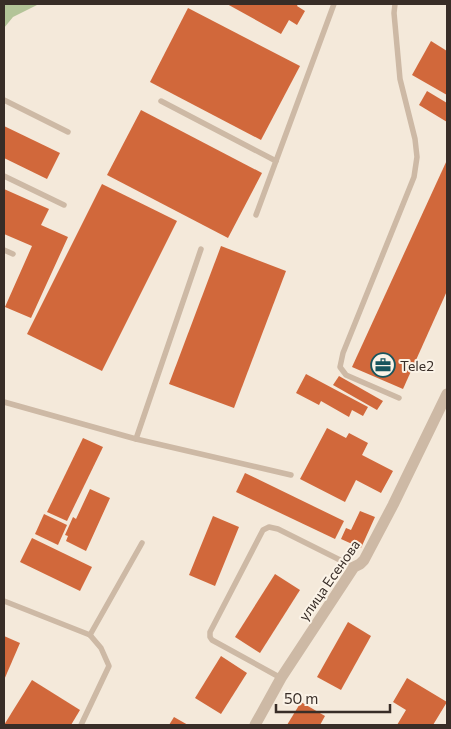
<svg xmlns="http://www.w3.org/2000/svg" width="451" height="729" font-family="Commissioner,sans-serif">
  <rect width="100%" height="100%" fill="#f4e9da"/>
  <polygon fill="#b3c498" points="4,4 39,4 13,17 4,28"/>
  <g fill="#d1683b">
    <polygon points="227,4 298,4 297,6 305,11 297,25 289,20 281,34"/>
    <polygon points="188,8 300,66 261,140 150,82"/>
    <polygon points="431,41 447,51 447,95 412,75"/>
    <polygon points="427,91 447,103 447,122 419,105"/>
    <polygon points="141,110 262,173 228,238 107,175"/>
    <polygon points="4,126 60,153 47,179 4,158"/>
    <polygon points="447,160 447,291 403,389 352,367"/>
    <polygon points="102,184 177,221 102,371 27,334"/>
    <polygon points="4,189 49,209 41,225 68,237 31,318 5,307 32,246 4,234"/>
    <polygon points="221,246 286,271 234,408 169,384"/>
    <polygon points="306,374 368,407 363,416 352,410 349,417 321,401 319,405 296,393"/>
    <polygon points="339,376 383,401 377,410 333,385"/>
    <polygon points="327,428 346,438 349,433 368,443 362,455 393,471 381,493 356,480 345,502 300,479"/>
    <polygon points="83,438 103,447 67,521 47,512"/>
    <polygon points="245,473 344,521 335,539 236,492"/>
    <polygon points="90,489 110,498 86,551 66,541 68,536 65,535 73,517 76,519"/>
    <polygon points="360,511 375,517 361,548 341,539 346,528 351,530"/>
    <polygon points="44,514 67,525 58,545 35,534"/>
    <polygon points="213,516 239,527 215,586 189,575"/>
    <polygon points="32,538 92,567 80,591 20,562"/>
    <polygon points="275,574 300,590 260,653 235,637"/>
    <polygon points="348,622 371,636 341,690 317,677"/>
    <polygon points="4,636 20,643 4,680"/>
    <polygon points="221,656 247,673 221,714 195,698"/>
    <polygon points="407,678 447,702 433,725 397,725 406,710 393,702"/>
    <polygon points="32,680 80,710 71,725 4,725"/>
    <polygon points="301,702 325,716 320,725 287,725"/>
    <polygon points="174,717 188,725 169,725"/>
  </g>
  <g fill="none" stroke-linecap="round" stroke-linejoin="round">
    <g stroke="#cdb9a5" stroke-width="5.5">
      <polyline points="395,4 394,13 400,79 415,139 417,157 414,177 343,353 340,367 346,375 399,398"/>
      <polyline points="4,100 68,132"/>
      <polyline points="161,101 276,161"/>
      <polyline points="4,176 64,205"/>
      <polyline points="256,215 334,4"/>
      <polyline points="4,250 13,254"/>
      <polyline points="4,402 136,439 291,475"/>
      <polyline points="136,439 201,249"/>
      <polyline points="4,601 90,635 101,648 109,666 81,725"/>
      <polyline points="90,635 142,543"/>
      <polyline points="281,678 212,640 210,637 210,632 263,530 269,527 278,529 354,567"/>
    </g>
    <polyline stroke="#cdb9a5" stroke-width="11" points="255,725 281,678 354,567 360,564 364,560 393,505 447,394"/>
  </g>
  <defs>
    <g id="office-ring" transform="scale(1.25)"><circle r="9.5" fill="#fbf3e7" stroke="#18555d" stroke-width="1.5"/><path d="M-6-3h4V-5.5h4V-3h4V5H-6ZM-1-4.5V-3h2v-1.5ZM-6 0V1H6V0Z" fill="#18555d"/></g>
  </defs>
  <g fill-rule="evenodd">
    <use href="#office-ring" x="383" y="365"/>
  </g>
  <g text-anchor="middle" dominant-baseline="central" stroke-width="4" stroke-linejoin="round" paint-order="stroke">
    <g font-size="14" fill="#382d27" stroke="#fbf3e7" text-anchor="start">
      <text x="400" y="365">Tele2</text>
    </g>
    <g font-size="14" fill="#382d27" stroke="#fbf3e7">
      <text transform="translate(329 580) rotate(-55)">улица Есенова</text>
    </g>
  </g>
  <rect width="451" height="729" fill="none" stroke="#382d27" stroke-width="10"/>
  <path d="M276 704v8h114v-8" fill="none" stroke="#382d27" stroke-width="2.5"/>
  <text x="284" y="704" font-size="15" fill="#382d27" stroke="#fbf3e7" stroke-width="4" paint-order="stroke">50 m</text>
</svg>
